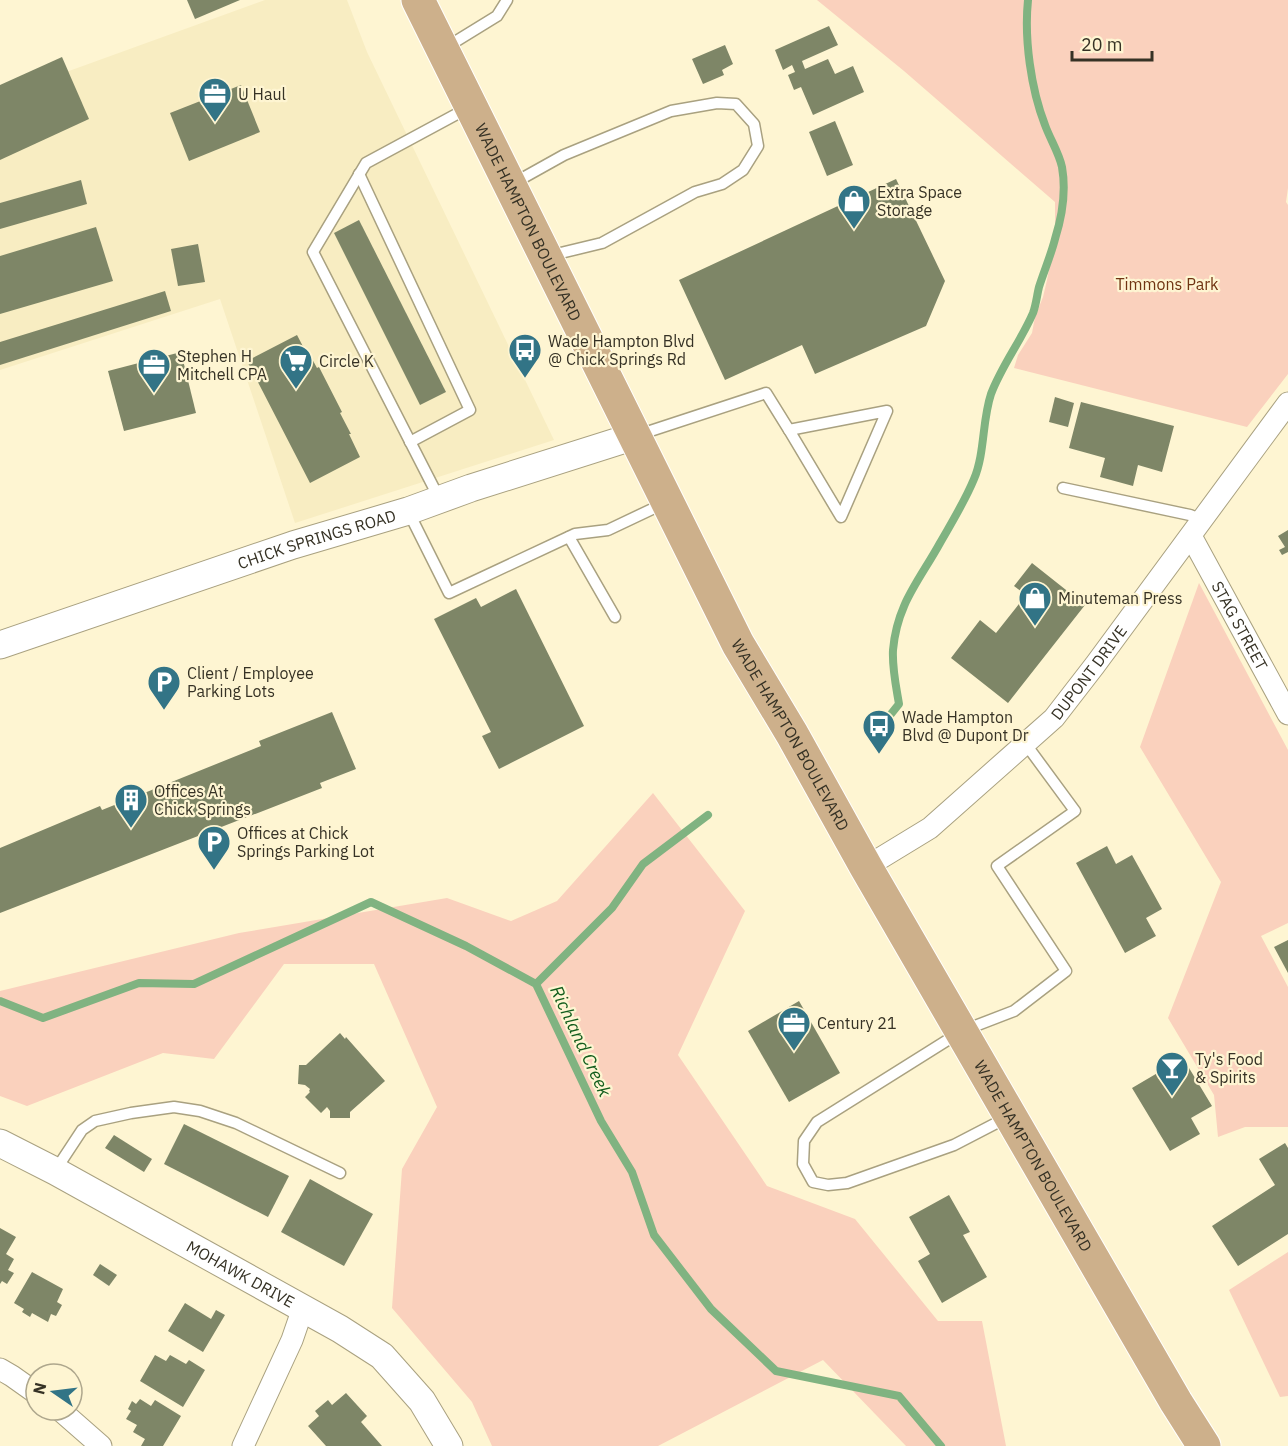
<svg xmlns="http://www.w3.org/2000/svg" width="1288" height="1446" font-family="'IBM Plex Sans',sans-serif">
  <rect width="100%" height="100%" fill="#fef5d2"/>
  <polygon fill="#f8edc2" points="265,0 347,0 367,52 554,440 295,523 220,299 0,370 0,96"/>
  <g fill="#fad1bd">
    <polygon points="817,0 1288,0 1288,188 1286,202 1288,205 1288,374 1247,427 1014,368 1018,355 1032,333 1035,317 1043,297 1047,280 1055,238 1055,202 904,71"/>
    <polygon points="1199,583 1288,750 1288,923 1261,936 1288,987 1288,1127 1245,1127 1218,1137 1214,1095 1168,1018 1221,882 1140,747"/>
    <polygon points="653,793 745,911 678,1055 767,1186 855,1219 938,1321 982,1321 1006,1446 906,1446 823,1360 658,1446 492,1446 472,1402 392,1308 402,1169 437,1107 374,964 284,964 214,1059 163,1053 27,1106 0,1096 0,991 239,933 447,898 511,921 557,901"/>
    <polygon points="1288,1252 1288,1396 1280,1397 1229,1290"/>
  </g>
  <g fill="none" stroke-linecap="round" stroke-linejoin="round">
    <g stroke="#80b381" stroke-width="8">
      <path d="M891 714 899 704C896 686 892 668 893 650 897 604 919 581 940 543 952 522 965 501 974 479 985 453 982 421 991 394 1002 365 1021 341 1033 313 1036 305 1037 295 1039 287 1044 271 1051 255 1055 239 1062 217 1066 190 1062 167 1059 153 1050 139 1045 125 1031 89 1024 39 1028 0"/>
      <polyline points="536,984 612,908 643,864 708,815"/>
      <polyline points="0,1001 43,1018 139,983 194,984 371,902 466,946 536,984 601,1121 632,1172 654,1235 711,1309 776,1371 899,1396 941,1446"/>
    </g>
  </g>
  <g fill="#7e8667">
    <polygon points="187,0 240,0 195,19"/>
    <polygon points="829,26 838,45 802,61 805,69 828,59 835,74 853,66 864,92 813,115 801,87 794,90 788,75 795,72 792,65 783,70 775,50"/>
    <polygon points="725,45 733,64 722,70 724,75 703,84 692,59"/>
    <polygon points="62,57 89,119 0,160 0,85"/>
    <polygon points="241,85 260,132 189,161 170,113"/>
    <polygon points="835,121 853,165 827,176 809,132"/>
    <polygon points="896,179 945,281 926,326 815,374 802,345 725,380 679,280"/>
    <polygon points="81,180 87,204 0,229 0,203"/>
    <polygon points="359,220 446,392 420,405 334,233"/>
    <polygon points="96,227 113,281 0,314 0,256"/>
    <polygon points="198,244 205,282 178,286 171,249"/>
    <polygon points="165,291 171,311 0,365 0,342"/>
    <polygon points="297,335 309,358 311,357 317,368 319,367 342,412 340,413 351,434 349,434 360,457 310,483 247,361"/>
    <polygon points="181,352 196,413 124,431 108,371"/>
    <polygon points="1055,397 1074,403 1068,427 1049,422"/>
    <polygon points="1081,402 1174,426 1162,472 1138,465 1133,486 1100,477 1105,458 1069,448"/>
    <polygon points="1288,530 1288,552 1282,555 1279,550 1285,547 1278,536"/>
    <polygon points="1032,563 1085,605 1008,703 951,658 980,620 996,633 1026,595 1014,586"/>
    <polygon points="516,589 584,726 499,769 482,736 491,732 434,619 476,598 481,607"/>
    <polygon points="332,712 356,769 320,783 322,788 0,913 0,848 100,806 102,810 261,746 259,741"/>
    <polygon points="1107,846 1116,864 1132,855 1162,909 1146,918 1156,936 1125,953 1076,863"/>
    <polygon points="1288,940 1288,973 1274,947"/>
    <polygon points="799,1001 840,1073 789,1102 748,1031"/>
    <polygon points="340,1033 345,1039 346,1037 385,1081 350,1112 350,1118 330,1118 330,1111 327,1107 321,1113 305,1097 310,1092 309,1091 310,1089 305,1085 298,1084 299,1065 306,1065"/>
    <polygon points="1183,1058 1212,1106 1191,1118 1200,1134 1170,1151 1132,1088"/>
    <polygon points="184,1124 289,1176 268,1217 164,1164"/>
    <polygon points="114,1135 152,1159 144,1172 105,1148"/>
    <polygon points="1285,1143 1288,1148 1288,1234 1238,1266 1212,1226 1275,1185 1259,1159"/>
    <polygon points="310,1179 373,1214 344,1266 281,1232"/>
    <polygon points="949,1195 970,1232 963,1235 987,1277 942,1303 918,1261 930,1254 909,1217"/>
    <polygon points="0,1228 16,1237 6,1254 14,1259 8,1270 14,1273 7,1284 2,1281 0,1284"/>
    <polygon points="100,1264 117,1275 109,1286 93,1275"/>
    <polygon points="32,1272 63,1289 57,1302 62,1305 56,1316 51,1314 48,1322 32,1313 30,1317 22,1312 24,1309 14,1303"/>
    <polygon points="185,1303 211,1319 216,1310 225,1315 203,1352 168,1331"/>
    <polygon points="155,1355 166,1361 170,1355 186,1364 189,1360 205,1370 183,1407 140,1381"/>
    <polygon points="346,1393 367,1416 361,1422 382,1446 326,1446 308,1426 319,1416 315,1411 328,1400 332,1405"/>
    <polygon points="140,1399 151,1406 155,1400 181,1416 163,1446 141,1446 145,1439 133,1432 137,1425 126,1419 131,1411 128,1409 132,1401 136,1404"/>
  </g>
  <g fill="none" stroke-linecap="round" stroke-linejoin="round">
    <g stroke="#a9a180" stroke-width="13">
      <g id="service">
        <polyline points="445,48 497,16 507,0"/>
        <polyline points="359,174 470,410 410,442"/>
        <polyline points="512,184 564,155 671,111 717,103 736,104 754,124 758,146 743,170 722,184 695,192 602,243 548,256"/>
        <polygon points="887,411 841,517 789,430"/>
        <polyline points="638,435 766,393 789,430"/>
        <polyline points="1063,488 1190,515 1203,520"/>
        <polyline points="440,500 313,252 366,163 468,108"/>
        <polyline points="408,511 449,593 575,534 608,530 665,503"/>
        <polyline points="569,537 615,617"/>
        <polyline points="1008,1117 954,1145 847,1183 828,1185 813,1182 803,1164 804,1141 817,1122 962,1031 1014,1011 1066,971 997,866 1075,811 1025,743"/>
        <polyline points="55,1171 82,1130 95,1121 131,1113 174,1107 200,1111 236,1123 340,1173"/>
      </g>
    </g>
    <g stroke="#a9a180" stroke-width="23">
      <g id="minor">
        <path id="s1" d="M1191 536 1288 714"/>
        <path id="s2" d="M866 867 930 828 1054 718 1095 665 1288 403"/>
        <polyline points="0,1369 12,1376 36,1393"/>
        <polyline points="60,1410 101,1446"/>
        <polyline points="243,1446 292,1340 303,1308"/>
      </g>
    </g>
    <g stroke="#a9a180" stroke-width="29">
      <g id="tertiary">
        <path id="s3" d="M0 645 293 545 408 511 471 488 635 436"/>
        <path id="s4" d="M0 1143 55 1171 340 1329 382 1356 422 1401 449 1446"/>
      </g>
    </g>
    <g stroke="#fff" stroke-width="35">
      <g id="primary">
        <path id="s5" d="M418 0 738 644 792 734 866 867 1176 1402 1204 1446"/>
      </g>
    </g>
    <use href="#service" stroke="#fff" stroke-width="10"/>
    <use href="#minor" stroke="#fff" stroke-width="21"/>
    <use href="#tertiary" stroke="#fff" stroke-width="27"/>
    <use href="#primary" stroke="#cdb08b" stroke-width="33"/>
  </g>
  <defs>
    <g id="office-pin" transform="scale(1.725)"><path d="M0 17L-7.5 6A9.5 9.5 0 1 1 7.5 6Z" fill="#327486" stroke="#fef5d2"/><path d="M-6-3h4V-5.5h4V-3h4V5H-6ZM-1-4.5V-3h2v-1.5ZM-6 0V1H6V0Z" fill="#fff"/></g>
    <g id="shop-pin" transform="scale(1.725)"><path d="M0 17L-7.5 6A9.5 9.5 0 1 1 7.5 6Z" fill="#327486" stroke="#fef5d2"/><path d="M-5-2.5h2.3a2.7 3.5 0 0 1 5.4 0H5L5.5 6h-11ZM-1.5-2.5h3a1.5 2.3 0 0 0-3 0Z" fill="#fff"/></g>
    <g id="bus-pin" transform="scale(1.725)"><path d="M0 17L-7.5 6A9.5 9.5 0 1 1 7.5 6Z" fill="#327486" stroke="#fef5d2"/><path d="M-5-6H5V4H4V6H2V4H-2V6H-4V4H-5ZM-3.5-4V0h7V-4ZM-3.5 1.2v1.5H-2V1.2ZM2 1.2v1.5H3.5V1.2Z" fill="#fff"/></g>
    <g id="supermarket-pin" transform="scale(1.725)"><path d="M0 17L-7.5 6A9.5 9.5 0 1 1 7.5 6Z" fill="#327486" stroke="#fef5d2"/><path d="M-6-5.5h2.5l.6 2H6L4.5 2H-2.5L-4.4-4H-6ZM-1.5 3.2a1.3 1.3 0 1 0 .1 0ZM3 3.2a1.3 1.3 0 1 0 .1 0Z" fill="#fff"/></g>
    <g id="parking-pin" transform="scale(1.725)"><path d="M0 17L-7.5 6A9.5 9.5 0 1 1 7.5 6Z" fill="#327486" stroke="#fef5d2"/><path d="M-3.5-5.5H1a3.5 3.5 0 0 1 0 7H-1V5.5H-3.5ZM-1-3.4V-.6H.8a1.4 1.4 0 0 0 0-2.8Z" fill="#fff"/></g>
    <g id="building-pin" transform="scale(1.725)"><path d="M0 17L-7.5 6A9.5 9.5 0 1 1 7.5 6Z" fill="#327486" stroke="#fef5d2"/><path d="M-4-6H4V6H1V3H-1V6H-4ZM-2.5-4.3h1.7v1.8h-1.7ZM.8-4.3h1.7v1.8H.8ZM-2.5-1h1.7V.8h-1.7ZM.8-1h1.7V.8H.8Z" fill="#fff"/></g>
    <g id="bar-pin" transform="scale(1.725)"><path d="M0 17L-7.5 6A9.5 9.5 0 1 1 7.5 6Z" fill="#327486" stroke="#fef5d2"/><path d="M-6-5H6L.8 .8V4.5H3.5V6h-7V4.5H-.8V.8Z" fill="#fff"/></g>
  </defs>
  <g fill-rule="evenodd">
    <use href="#office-pin" x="215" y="94"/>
    <use href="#shop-pin" x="854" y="201"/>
    <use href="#bus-pin" x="525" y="350"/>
    <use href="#supermarket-pin" x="296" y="361"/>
    <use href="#office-pin" x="154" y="365"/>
    <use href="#shop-pin" x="1035" y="598"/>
    <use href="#parking-pin" x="164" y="682"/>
    <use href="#bus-pin" x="879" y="726"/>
    <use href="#building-pin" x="131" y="800"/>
    <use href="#parking-pin" x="214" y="842"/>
    <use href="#office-pin" x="794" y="1023"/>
    <use href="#bar-pin" x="1172" y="1068"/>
  </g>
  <g text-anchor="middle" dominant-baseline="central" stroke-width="4.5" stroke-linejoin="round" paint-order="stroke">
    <g font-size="16" fill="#363225" stroke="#fef5d2" text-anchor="start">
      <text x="238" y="94">U Haul</text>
      <text x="877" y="192">Extra Space<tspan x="877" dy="18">Storage</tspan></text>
      <text x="548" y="341">Wade Hampton Blvd<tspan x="548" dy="18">@ Chick Springs Rd</tspan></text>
      <text x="177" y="356">Stephen H<tspan x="177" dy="18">Mitchell CPA</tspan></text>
      <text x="319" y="361">Circle K</text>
      <text x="1058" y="598">Minuteman Press</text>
      <text x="187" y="673">Client / Employee<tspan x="187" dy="18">Parking Lots</tspan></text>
      <text x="902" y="717">Wade Hampton<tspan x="902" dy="18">Blvd @ Dupont Dr</tspan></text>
      <text x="154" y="791">Offices At<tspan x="154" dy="18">Chick Springs</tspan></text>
      <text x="237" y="833">Offices at Chick<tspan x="237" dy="18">Springs Parking Lot</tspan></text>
      <text x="817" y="1023">Century 21</text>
      <text x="1195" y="1059">Ty's Food<tspan x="1195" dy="18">&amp; Spirits</tspan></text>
    </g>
    <g font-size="16" fill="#363225" stroke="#fef5d2">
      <text stroke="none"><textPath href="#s5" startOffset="248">WADE HAMPTON BOULEVARD</textPath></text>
      <text stroke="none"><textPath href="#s3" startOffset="334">CHICK SPRINGS ROAD</textPath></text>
      <text stroke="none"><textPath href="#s1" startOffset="102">STAG STREET</textPath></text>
      <text stroke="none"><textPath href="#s2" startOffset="298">DUPONT DRIVE</textPath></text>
      <text stroke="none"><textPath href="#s5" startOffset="824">WADE HAMPTON BOULEVARD</textPath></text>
      <text stroke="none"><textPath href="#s5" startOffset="1310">WADE HAMPTON BOULEVARD</textPath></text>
      <text stroke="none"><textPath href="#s4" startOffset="274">MOHAWK DRIVE</textPath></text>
    </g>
    <g font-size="16" fill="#703412" stroke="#fef5d2">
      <text x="1167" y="284">Timmons Park</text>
    </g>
    <g font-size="18" font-style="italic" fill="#125d1c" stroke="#fef5d2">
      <text transform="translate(581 1041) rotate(65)">Richland Creek</text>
    </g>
  </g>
  <g transform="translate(54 1392) rotate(284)"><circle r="28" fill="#fef5d2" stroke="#aea78d" stroke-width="1.5"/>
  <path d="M0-4.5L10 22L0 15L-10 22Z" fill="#327486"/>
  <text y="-9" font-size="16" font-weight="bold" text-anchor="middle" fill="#363225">N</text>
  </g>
  <path d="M1072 51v9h80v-9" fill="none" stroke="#363225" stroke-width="3"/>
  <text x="1081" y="51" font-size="18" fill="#363225" stroke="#fef5d2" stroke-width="4.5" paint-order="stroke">20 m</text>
</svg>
